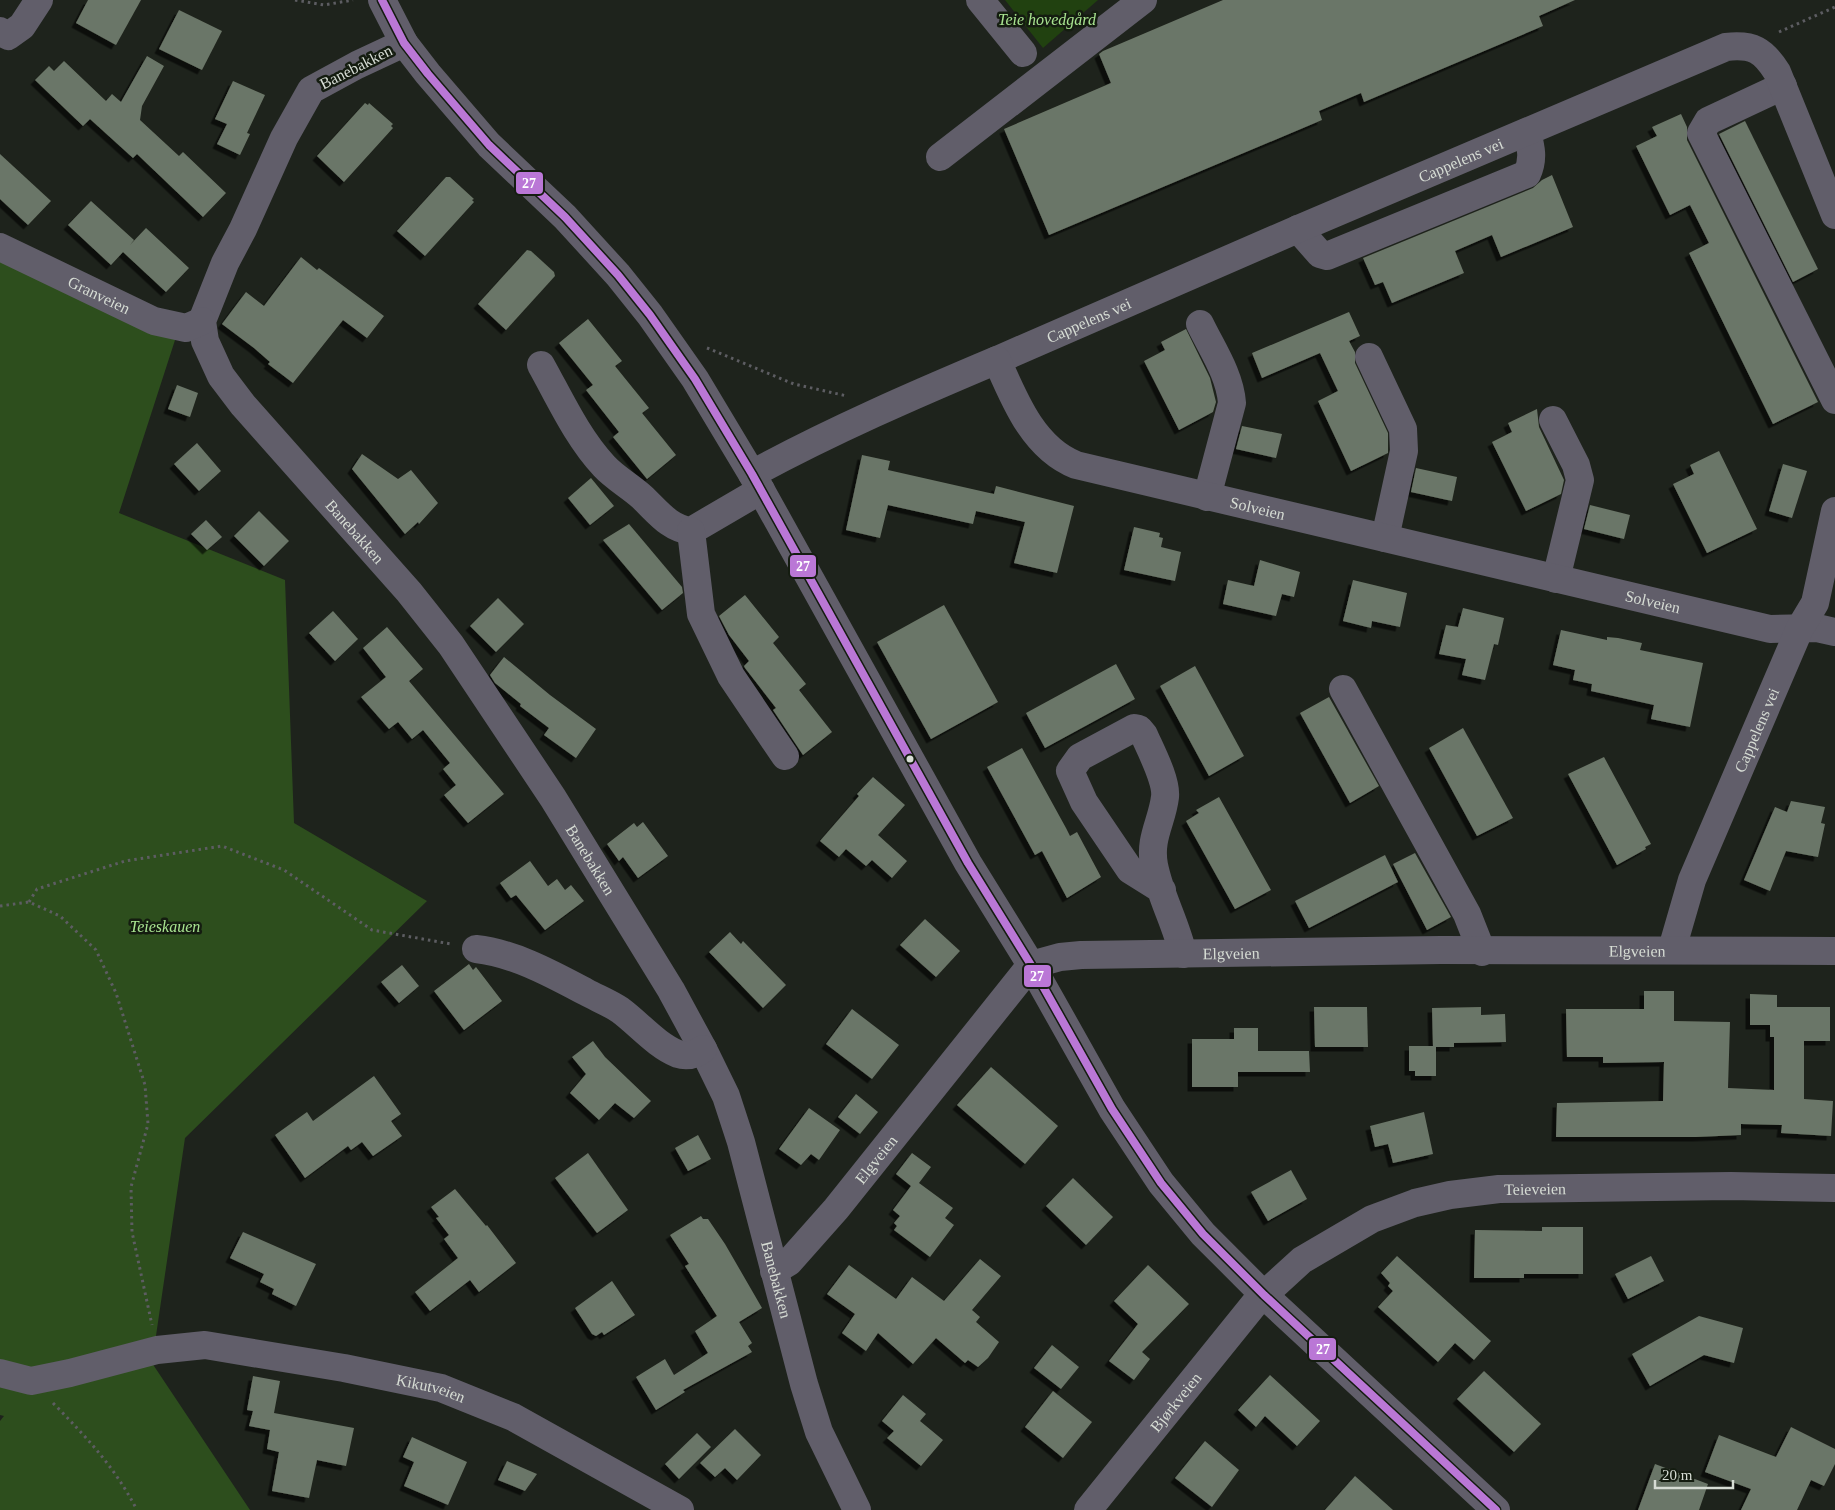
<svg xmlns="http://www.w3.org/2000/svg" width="1835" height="1510" font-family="Georgia,serif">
  <defs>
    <filter id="shadow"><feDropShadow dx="-4.5" dy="4.5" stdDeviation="0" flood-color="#0009"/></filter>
  </defs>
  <rect width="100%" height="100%" fill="#1e231c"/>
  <polygon fill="#214110" points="1005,0 1098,0 1043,48"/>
  <polygon fill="#2d4e1d" points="0,261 176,337 119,513 285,580 294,823 427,901 185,1138 152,1363 250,1510 0,1510 0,1421 4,1416 0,1415"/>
  <g fill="#6b7667" filter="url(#shadow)">
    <polygon points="88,0 141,0 116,45 76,23"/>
    <polygon points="1223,0 1575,0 1539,16 1543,26 1364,102 1361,93 1319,111 1322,120 1049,235 1004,129 1111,83 1099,54 1103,51"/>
    <polygon points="179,10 222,31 202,70 159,49"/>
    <polygon points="147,56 164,66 142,106 140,120 179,156 183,152 226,193 203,217 137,154 133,158 90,119 83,126 35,80 49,66 54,71 64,61 106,101 112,94 121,102"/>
    <polygon points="233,81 265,95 247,133 250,134 240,155 217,144 227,124 215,119"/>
    <polygon points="365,103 368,105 369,103 393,124 391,126 393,128 344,182 317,156"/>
    <polygon points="1681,114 1687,127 1687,140 1818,402 1773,424 1689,253 1709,243 1690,205 1670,215 1636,146 1657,136 1652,127"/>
    <polygon points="1745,121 1818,269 1793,282 1719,134"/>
    <polygon points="0,154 51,201 28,225 0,199"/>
    <polygon points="1552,175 1573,227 1501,257 1492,235 1455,251 1464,273 1392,303 1383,282 1375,285 1363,258 1533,188 1542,180"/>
    <polygon points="446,177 450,177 474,199 472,200 474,202 425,256 397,231"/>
    <polygon points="91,201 134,240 130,245 146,228 189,268 166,292 123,252 111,265 68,225"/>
    <polygon points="527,250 531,251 554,272 555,276 506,330 478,304"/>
    <polygon points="301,257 317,270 319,268 384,316 367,338 343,320 293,383 268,364 270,362 254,348 222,324 246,292 264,306"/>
    <polygon points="1349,312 1360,336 1349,341 1355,352 1355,363 1388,433 1388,453 1351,471 1318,401 1338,391 1320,353 1262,378 1252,353"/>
    <polygon points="588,319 622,361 615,366 649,408 642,413 676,455 647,479 613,437 619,432 586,390 593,385 559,343"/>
    <polygon points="1186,329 1210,378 1216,402 1213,412 1179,430 1144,361 1165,350 1161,342"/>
    <polygon points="177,385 198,393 190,417 168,409"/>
    <polygon points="1537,409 1539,427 1564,480 1561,494 1526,511 1492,442 1512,432 1508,423"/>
    <polygon points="1242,426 1282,434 1276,458 1236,449"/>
    <polygon points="197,443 221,471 199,491 174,464"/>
    <polygon points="1719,451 1757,529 1707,553 1673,484 1694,474 1690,465"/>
    <polygon points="362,454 398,479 411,470 438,503 419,524 418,522 405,534 352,469"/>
    <polygon points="862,455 890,461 888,470 994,494 996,486 1074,506 1057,573 1014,563 1025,522 976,511 973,524 888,505 880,538 846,530"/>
    <polygon points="1783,464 1807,471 1792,518 1769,511"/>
    <polygon points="1416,468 1457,477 1452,501 1411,492"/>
    <polygon points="591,478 614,506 590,525 568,498"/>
    <polygon points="1590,505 1630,515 1624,539 1584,529"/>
    <polygon points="259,511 289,541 264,566 234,536"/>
    <polygon points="206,520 222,537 207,550 191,534"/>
    <polygon points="629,524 682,587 683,593 662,610 603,540"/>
    <polygon points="1134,527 1160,533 1159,537 1163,538 1161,547 1181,552 1175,581 1124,570"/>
    <polygon points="1260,560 1300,572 1294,597 1282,594 1276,616 1223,604 1228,580 1254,586"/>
    <polygon points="1353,580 1407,593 1400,627 1372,621 1371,628 1343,621"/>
    <polygon points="745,595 779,637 773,643 806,684 799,690 832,732 803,755 773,710 776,708 745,668 744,666 749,661 729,635 719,616"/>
    <polygon points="498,598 524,624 496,652 470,626"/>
    <polygon points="944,605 998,702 931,739 877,642"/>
    <polygon points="1463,608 1504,618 1498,645 1494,644 1485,680 1462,675 1466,659 1439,654 1446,625 1458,627"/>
    <polygon points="333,611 358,639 335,661 309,633"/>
    <polygon points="387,627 423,669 409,681 504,794 468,823 444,795 456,785 443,769 450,763 423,730 412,739 398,722 389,729 361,697 386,677 363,648"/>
    <polygon points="1561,630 1607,640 1607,637 1618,638 1642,643 1640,650 1703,663 1690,727 1651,719 1654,705 1591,691 1592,684 1573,680 1575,670 1553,665"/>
    <polygon points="504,657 550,695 596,729 576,758 544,735 549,728 520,706 521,704 495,683 490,675"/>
    <polygon points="1116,664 1135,699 1045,748 1026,713"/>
    <polygon points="1195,666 1244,756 1209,776 1160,686"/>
    <polygon points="1329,697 1379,786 1350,803 1300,713"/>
    <polygon points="1463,728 1513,818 1477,836 1429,748"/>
    <polygon points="1022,748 1066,828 1070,836 1077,832 1101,877 1067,898 1042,851 1035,855 987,767"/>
    <polygon points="1604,757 1651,844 1645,847 1646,849 1617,865 1568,774"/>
    <polygon points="873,777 905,805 878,835 907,861 892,878 872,860 866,866 846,849 839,857 820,841 859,796 857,794"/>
    <polygon points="1219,797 1271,890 1235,909 1186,821 1199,813 1196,810"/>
    <polygon points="1791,801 1825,807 1821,823 1825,824 1818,857 1786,851 1770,891 1744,880 1775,807 1787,812"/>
    <polygon points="643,822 668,856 638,878 623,857 619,861 607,844 634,823 637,827"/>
    <polygon points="1415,853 1451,917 1427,930 1393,864"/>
    <polygon points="1385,855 1398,882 1309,928 1295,901"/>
    <polygon points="530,861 548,886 557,879 565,890 571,885 584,901 545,930 516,895 511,898 500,883"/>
    <polygon points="925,919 960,951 936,977 900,945"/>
    <polygon points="730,932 741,944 743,941 786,985 763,1008 709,952"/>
    <polygon points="469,964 473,970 476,967 502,1001 464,1030 434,991"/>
    <polygon points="402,965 419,986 399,1003 381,982"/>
    <polygon points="1644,991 1674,991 1674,1021 1730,1022 1728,1088 1774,1090 1774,1037 1770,1037 1770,1025 1750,1025 1750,994 1777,995 1777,1007 1830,1007 1830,1041 1804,1041 1804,1099 1833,1101 1831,1136 1781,1133 1782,1125 1741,1124 1741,1135 1696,1137 1556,1137 1557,1103 1663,1101 1664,1062 1603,1063 1603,1057 1567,1057 1566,1009 1644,1009"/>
    <polygon points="1314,1007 1367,1007 1368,1047 1315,1047"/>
    <polygon points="1481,1007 1481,1015 1505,1014 1506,1042 1454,1043 1454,1047 1436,1047 1436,1076 1415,1076 1415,1071 1409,1071 1409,1046 1433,1046 1432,1008"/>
    <polygon points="852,1009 899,1045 872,1079 826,1044"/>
    <polygon points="1234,1028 1258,1028 1258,1051 1309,1051 1310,1072 1238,1072 1238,1087 1192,1087 1192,1039 1234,1039"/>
    <polygon points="593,1041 605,1057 651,1101 634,1118 615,1103 599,1120 570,1093 586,1074 572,1057"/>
    <polygon points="991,1067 1058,1126 1025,1164 957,1105"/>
    <polygon points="374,1076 401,1114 391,1121 402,1136 373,1156 362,1142 351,1150 348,1146 305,1178 275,1135 307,1112 313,1121"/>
    <polygon points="856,1094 878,1112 860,1134 838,1117"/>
    <polygon points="809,1108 840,1130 819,1160 811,1154 801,1165 779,1149"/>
    <polygon points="1424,1112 1433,1154 1393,1163 1388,1144 1375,1147 1370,1126"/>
    <polygon points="698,1135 711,1159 688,1171 675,1148"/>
    <polygon points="588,1153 628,1210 597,1233 555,1178"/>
    <polygon points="912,1153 931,1167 919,1183 953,1208 945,1218 954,1225 930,1257 894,1230 897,1226 894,1223 900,1216 893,1210 911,1186 896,1174"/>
    <polygon points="1291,1170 1307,1199 1268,1221 1251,1192"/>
    <polygon points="1073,1178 1113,1217 1086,1245 1046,1206"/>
    <polygon points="455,1189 486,1226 487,1225 516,1263 479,1292 470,1280 430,1311 415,1292 458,1258 444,1239 449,1235 436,1218 439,1217 431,1207"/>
    <polygon points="701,1216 703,1219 708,1219 725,1244 762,1308 739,1322 752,1343 748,1346 752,1352 683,1390 685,1392 656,1410 636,1377 665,1359 674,1375 708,1353 695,1331 717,1316 685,1266 689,1264 670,1235"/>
    <polygon points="1542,1227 1583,1227 1583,1274 1524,1274 1524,1278 1474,1278 1475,1230 1542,1231"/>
    <polygon points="243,1232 316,1264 296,1306 272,1294 274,1289 260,1282 264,1274 230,1258"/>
    <polygon points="1397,1256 1491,1341 1474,1360 1455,1343 1438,1362 1378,1307 1393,1291 1388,1286 1390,1283 1381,1273"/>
    <polygon points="1651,1256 1664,1281 1628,1299 1615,1274"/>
    <polygon points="980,1259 1001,1276 972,1310 980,1317 976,1322 999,1342 988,1358 978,1367 968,1360 965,1363 936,1338 913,1364 878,1333 866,1351 842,1333 855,1314 827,1294 849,1265 896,1299 912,1277 944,1301"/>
    <polygon points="1148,1265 1189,1304 1142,1352 1150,1359 1134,1380 1109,1361 1138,1324 1114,1301"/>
    <polygon points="612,1281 635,1315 604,1335 602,1332 596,1336 592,1334 575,1308"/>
    <polygon points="1699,1316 1743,1328 1734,1363 1704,1355 1650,1386 1632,1354"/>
    <polygon points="1052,1345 1079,1367 1061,1389 1034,1368"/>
    <polygon points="1484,1371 1541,1424 1514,1452 1457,1399"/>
    <polygon points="1270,1375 1320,1421 1297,1446 1265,1416 1256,1427 1238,1410"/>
    <polygon points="253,1376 280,1381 274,1413 354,1428 346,1466 317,1460 309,1498 272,1491 279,1452 267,1449 270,1430 249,1426 253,1411 247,1410"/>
    <polygon points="1053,1391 1092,1422 1063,1458 1025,1427"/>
    <polygon points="903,1395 926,1414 920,1421 943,1440 921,1466 887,1438 894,1431 882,1421"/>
    <polygon points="1791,1427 1835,1449 1835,1464 1824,1486 1811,1480 1797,1510 1741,1510 1751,1489 1705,1472 1719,1435 1776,1457"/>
    <polygon points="735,1429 761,1455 737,1480 725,1468 715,1477 700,1463"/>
    <polygon points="697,1433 711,1447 679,1479 665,1464"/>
    <polygon points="412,1437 467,1462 448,1505 404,1486 414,1462 403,1457"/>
    <polygon points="1205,1441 1239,1470 1212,1507 1175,1478"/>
    <polygon points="507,1461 537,1474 525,1491 498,1480"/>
    <polygon points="1655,1464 1708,1484 1699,1510 1638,1510"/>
    <polygon points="1355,1476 1393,1510 1325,1510"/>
  </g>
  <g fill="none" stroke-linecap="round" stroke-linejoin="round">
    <g stroke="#5d5d62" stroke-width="3" stroke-dasharray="2.5 4" stroke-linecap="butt">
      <polyline points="295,0 324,5 353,0"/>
      <polyline points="1779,32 1835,7"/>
      <polyline points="707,348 794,384 847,396"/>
      <polyline points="29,902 37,889 125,861 222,846 284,870 372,930 451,944"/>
      <polyline points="0,906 29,902 60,916 96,950 116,993 145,1085 148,1124 131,1187 132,1232 152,1325"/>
      <path d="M53 1403C87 1438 114 1466 137 1510"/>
    </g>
    <g stroke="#615e6a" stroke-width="28">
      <polyline points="382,0 404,43 428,74 489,145 565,217 618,275 650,315 695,379 752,474 968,863 1031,965 1112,1109 1161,1183 1203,1234 1264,1295 1496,1510"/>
      <polyline points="980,0 1023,53"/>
      <polyline points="0,31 8,36 22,26 39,0"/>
      <path id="s1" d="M404 43 357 65 311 90 284 138 243 229 225 263 202 321 205 341 221 376 243 405 409 592 451 645 553 798 671 990 703 1049 726 1096 741 1142 804 1384 819 1432 857 1510"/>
      <polyline points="1783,86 1708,121 1701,133 1835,400"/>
      <polyline points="940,157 1143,0"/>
      <path d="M1298 229 1320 254 1327 256 1527 174C1534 159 1531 147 1527 132"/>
      <path id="s2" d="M0 247 154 321 186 328 202 321"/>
      <path d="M1200 324C1212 349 1230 375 1232 403L1207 497"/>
      <polyline points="1369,357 1403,429 1404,451 1385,538"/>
      <path id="s3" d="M997 360 1298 229 1726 47C1753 44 1763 50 1777 72L1835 215"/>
      <path d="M541 365C560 399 577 437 604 466 615 478 630 486 642 497 658 512 669 528 691 531L761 490"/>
      <polyline points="1553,420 1576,465 1580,480 1556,579"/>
      <path id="s4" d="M752 474C831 431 914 395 997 360 1014 399 1033 448 1076 465L1770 629 1817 628 1835 632"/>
      <polyline points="691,531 701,614 731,676 785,756"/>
      <polyline points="1343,689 1467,914 1482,952"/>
      <path d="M1162 890 1130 870 1084 802 1070 771 1080 757 1134 728 1139 729 1144 735C1151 751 1167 781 1165 797 1162 822 1149 838 1154 865 1160 896 1176 923 1183 954"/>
      <path d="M476 949C514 953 552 974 586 992 597 998 610 1003 620 1010 639 1024 656 1045 678 1054 687 1057 696 1054 703 1049"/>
      <path id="s5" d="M1672 949 1692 880 1800 628 1815 603 1835 511"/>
      <path id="s6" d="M774 1271 789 1262 836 1209 1031 965 1060 957 1081 955 1441 950 1835 951"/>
      <path id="s7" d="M0 1373 31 1381 70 1373 157 1350 205 1345 344 1368 441 1388 513 1417 680 1510"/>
      <path id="s8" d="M1088 1510 1256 1302 1302 1260 1372 1219 1415 1203 1450 1195 1499 1189 1731 1186 1835 1188"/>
    </g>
    <g stroke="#141c10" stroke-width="11">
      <polyline id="bus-1" points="382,0 404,43 428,74 489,145 565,217 618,275 650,315 695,379 752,474 968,863 1031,965 1112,1109 1161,1183 1203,1234 1264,1295 1496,1510"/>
    </g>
    <use href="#bus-1" stroke="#ba77d6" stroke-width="8"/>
  </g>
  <circle fill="#d6dcd4" stroke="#141c10" stroke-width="2" cx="910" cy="759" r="4.5"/>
  <g text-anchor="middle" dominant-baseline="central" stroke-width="5" stroke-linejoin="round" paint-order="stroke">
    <g font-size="16" font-style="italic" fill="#a8e390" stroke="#141c10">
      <text x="1047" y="19">Teie hovedgård</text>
      <text x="165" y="926">Teieskauen</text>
    </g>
    <g font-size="16" fill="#d6dcd4" stroke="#141c10">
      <text transform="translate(356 67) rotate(-27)">Banebakken</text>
      <text stroke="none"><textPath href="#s3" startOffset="505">Cappelens vei</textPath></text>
      <text stroke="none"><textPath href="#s2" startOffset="110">Granveien</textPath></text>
      <text stroke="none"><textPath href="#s3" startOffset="100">Cappelens vei</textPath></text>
      <text stroke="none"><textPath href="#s4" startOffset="592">Solveien</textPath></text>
      <text stroke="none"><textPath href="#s1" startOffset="624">Banebakken</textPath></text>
      <text stroke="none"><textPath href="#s4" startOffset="998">Solveien</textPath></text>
      <text stroke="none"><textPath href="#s5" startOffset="235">Cappelens vei</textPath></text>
      <text stroke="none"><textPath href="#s1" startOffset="1029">Banebakken</textPath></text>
      <text stroke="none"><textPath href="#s6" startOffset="1008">Elgveien</textPath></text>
      <text stroke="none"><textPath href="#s6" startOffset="602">Elgveien</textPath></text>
      <text stroke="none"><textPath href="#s6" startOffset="152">Elgveien</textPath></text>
      <text stroke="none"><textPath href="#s8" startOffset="578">Teieveien</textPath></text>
      <text stroke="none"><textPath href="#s1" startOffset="1492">Banebakken</textPath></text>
      <text stroke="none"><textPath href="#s7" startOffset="440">Kikutveien</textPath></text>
      <text stroke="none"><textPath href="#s8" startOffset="139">Bjørkveien</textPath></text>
    </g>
  </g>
  <g stroke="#141c10" stroke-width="2">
    <rect x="515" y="171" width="29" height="24" rx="5" fill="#ba77d6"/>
    <rect x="789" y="554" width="28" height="24" rx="5" fill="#ba77d6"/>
    <rect x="1023" y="964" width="29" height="24" rx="5" fill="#ba77d6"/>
    <rect x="1308" y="1337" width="29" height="24" rx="5" fill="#ba77d6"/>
  </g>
  <g font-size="14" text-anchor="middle" font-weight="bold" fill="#fff">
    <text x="529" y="188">27</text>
    <text x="803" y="571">27</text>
    <text x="1037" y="981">27</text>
    <text x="1323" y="1354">27</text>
  </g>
  <path d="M1655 1480v8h78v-8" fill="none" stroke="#d6dcd4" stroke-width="2.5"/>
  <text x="1662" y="1480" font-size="15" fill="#d6dcd4" stroke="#141c10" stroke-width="4" paint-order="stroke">20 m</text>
</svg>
